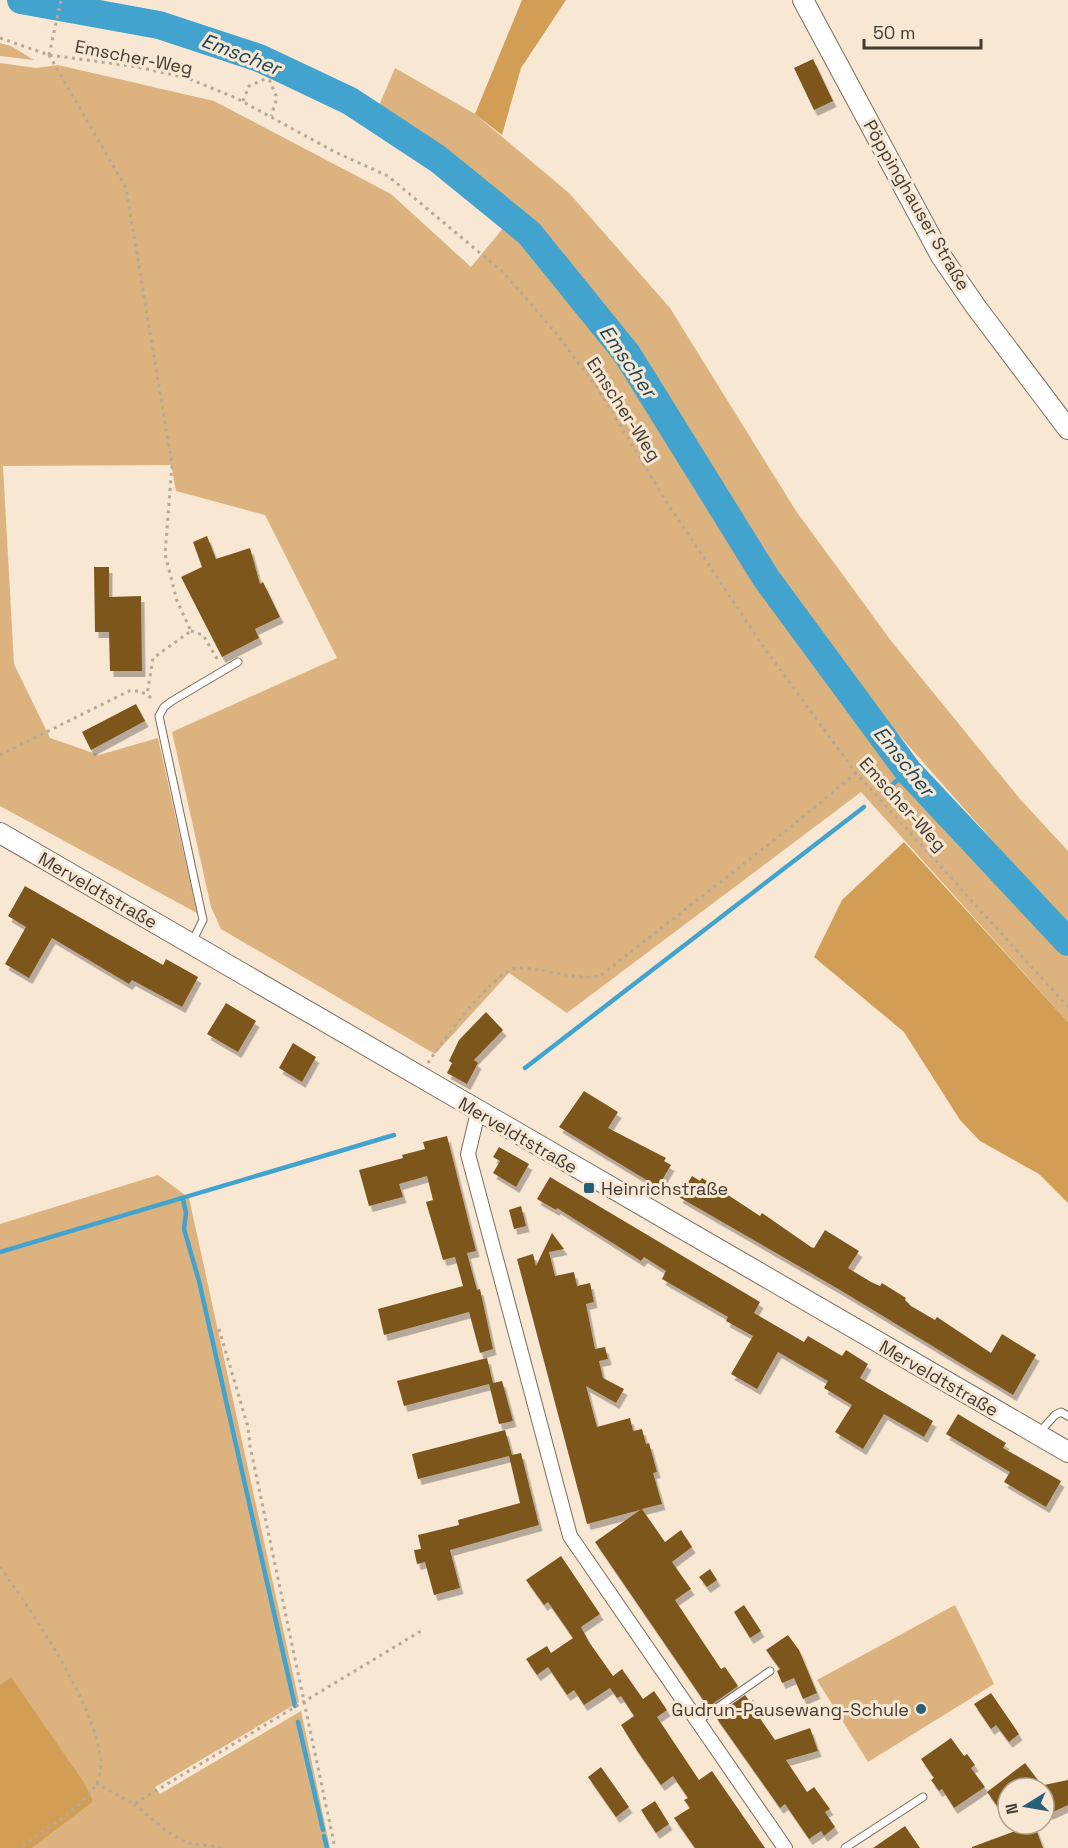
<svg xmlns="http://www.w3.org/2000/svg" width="1068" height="1848" font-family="'Space Grotesk',sans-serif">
  <defs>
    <filter id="shadow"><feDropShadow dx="3.5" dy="6" stdDeviation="0" flood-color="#0004"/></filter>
  </defs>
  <rect width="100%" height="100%" fill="#f8e7d3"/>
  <g fill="#dcb37f">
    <polygon points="0,43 11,46 34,60 0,56"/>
    <polygon points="0,63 36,68 58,65 214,101 391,194 471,267 514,215 529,252 572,301 621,368 758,581 831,686 908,783 1068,957 1068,1022 861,792 567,1013 509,973 435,1054 221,929 211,907 172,732 337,658 265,515 176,491 171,465 3,466 14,664 50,738 99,755 158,738 197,913 0,806"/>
    <polygon points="395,68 475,114 569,193 670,308 796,511 892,642 1020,799 1068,851 1068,926 884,718 776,570 640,357 570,267 530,224 444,150 378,108"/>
    <polygon points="158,1175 189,1198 299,1702 155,1787 160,1794 301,1711 330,1848 32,1848 93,1802 0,1685 0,1224"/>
    <polygon points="955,1605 994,1684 868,1762 817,1680"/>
  </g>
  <g fill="#d29d55">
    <polygon points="522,0 566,0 521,68 502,135 475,114"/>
    <polygon points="904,842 1068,1022 1068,1203 1039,1174 980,1141 960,1120 904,1032 814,957 842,900"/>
    <polygon points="11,1677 85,1784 93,1802 32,1848 0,1848 0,1685"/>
  </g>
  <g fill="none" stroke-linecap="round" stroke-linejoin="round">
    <g stroke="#42a3ce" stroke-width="4.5">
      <polyline points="892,785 908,771"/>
      <polyline points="525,1068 864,807"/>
      <polyline points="183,1199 186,1213 184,1229 199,1281 295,1706"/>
      <polyline points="0,1252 394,1135"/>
      <polyline points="298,1722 323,1830"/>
      <polyline points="324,1836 327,1848"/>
    </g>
    <polyline stroke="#42a3ce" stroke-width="28" points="21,0 159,25 259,58 350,101 438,159 529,233 627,354 766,578 908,771 1068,942"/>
  </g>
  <g fill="#7d571e" filter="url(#shadow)">
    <polygon points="813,59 833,101 814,110 794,68"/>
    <polygon points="207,536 216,559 250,548 260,584 263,582 280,617 255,629 259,638 222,657 181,577 202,567 193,542"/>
    <polygon points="94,567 109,567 109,597 141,596 142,671 110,671 109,632 95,632"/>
    <polygon points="136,704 145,721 91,750 82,732"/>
    <polygon points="25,886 163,965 166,959 198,977 182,1007 132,980 129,984 52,938 29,978 5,964 26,927 8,916"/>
    <polygon points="226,1003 256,1021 238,1052 207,1034"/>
    <polygon points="486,1012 503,1030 474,1060 478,1063 467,1084 447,1073 452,1063 449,1061 459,1040"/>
    <polygon points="293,1043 316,1057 302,1082 279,1068"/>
    <polygon points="584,1091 618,1112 608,1128 666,1158 664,1161 671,1165 658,1187 559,1127"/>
    <polygon points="447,1136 476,1251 467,1253 477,1290 480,1289 493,1349 480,1353 469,1312 384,1335 378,1309 463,1286 455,1257 443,1260 426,1202 433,1200 427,1176 399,1184 403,1197 369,1206 359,1170 403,1158 402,1155 425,1149 423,1142"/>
    <polygon points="499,1147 529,1164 516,1187 493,1173 500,1161 493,1157"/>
    <polygon points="692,1176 700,1181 702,1178 760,1216 762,1213 811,1247 814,1248 825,1230 859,1251 848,1268 871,1282 880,1286 882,1283 906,1298 905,1300 911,1306 935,1320 937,1317 991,1353 1002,1334 1036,1355 1013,1395 840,1290 679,1197"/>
    <polygon points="550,1177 760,1302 754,1313 804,1342 808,1336 842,1356 846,1350 868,1364 860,1378 933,1421 924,1437 884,1414 863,1449 835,1432 852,1405 824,1388 828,1381 778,1352 757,1389 731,1374 753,1336 726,1321 728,1317 662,1279 666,1271 644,1257 641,1261 557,1208 556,1210 537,1199"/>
    <polygon points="521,1206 526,1226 514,1229 509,1210"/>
    <polygon points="552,1233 564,1249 549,1252 555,1276 574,1272 577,1286 590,1283 594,1302 586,1304 595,1349 605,1347 608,1359 599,1361 603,1378 624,1389 616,1403 586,1386 597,1427 630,1418 633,1431 642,1429 646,1444 649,1443 657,1472 653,1473 662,1504 642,1509 665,1542 681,1530 692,1547 672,1562 691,1589 675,1600 721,1669 725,1667 738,1686 708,1707 595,1542 640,1510 587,1524 517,1259 533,1254 536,1266"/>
    <polygon points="487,1358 493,1383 502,1381 513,1421 499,1424 489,1384 404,1406 397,1381"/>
    <polygon points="958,1414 1006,1443 1003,1448 1061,1481 1046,1507 1004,1482 1010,1472 946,1434"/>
    <polygon points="505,1430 512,1455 521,1453 539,1525 450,1550 460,1588 434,1595 425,1562 417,1564 414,1550 421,1549 418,1535 459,1525 458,1520 520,1503 509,1456 418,1479 412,1454"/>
    <polygon points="561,1556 600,1614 581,1627 589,1642 613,1676 622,1669 643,1699 654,1691 667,1710 657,1717 699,1780 712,1771 765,1848 695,1848 674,1818 690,1808 684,1800 688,1798 673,1776 661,1785 638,1752 621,1725 634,1716 621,1696 617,1698 610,1688 584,1705 574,1690 567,1695 548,1667 537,1675 526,1659 547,1646 551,1653 573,1638 548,1602 544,1605 526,1580"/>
    <polygon points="710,1569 717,1580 707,1587 699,1577"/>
    <polygon points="744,1605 761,1631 750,1638 734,1612"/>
    <polygon points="788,1635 799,1650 817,1693 803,1699 794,1678 782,1683 777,1671 780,1669 766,1650"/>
    <polygon points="991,1693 1019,1734 1009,1742 996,1725 991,1729 974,1704"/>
    <polygon points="745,1695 750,1702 753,1700 759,1710 757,1712 759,1717 775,1740 810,1728 818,1751 786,1760 807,1792 814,1787 830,1809 825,1812 835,1827 824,1836 821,1831 809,1839 785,1804 780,1808 715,1716"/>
    <polygon points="951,1738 964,1756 967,1754 975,1765 971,1768 985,1787 954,1808 942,1789 939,1791 931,1780 934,1778 921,1759"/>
    <polygon points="1025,1763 1044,1788 1044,1785 1068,1780 1068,1805 1049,1814 1044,1804 1044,1788 1008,1788 1008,1804 1000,1810 987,1792"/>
    <polygon points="601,1767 629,1807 616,1817 588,1777"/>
    <polygon points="655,1801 669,1824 656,1833 641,1810"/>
    <polygon points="1034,1824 1043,1848 972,1848 972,1847"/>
    <polygon points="905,1826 920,1848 873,1848"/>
  </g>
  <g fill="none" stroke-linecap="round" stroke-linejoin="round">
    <g stroke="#7c6e5b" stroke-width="9">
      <g id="service">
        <polyline points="192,942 203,920 159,716 164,707 172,701 238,662"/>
        <polyline points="1038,1434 1055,1415 1061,1412 1068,1416"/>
        <polyline points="698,1721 770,1671"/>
        <polyline points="845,1848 923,1797"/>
      </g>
    </g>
    <g stroke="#7c6e5b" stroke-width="16">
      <polyline id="minor" points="478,1112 468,1154 570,1536 785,1848"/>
    </g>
    <g stroke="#7c6e5b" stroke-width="22">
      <g id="secondary">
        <polyline points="803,0 941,256 976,307 1068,429"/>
        <polyline points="0,833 1068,1452"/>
      </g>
    </g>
    <g stroke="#b6a999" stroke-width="3" stroke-dasharray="3 4.5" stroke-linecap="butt">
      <polyline points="0,38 49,55 138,67 187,78 236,98 335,152 388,176 504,273 555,332 598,389 668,504 765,649 856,773 1068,1007"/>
      <polyline points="49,55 126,188 172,465 165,554 177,601 191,631 153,658 147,695"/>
      <polyline points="49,55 61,0"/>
      <polyline points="243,101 249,86 265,79 270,81 277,98 271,116"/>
      <polyline points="191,631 203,635 219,662"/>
      <polyline points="0,755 129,691 140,691 155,700"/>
      <path d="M428 1063C441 1043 496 967 518 968 546 968 572 981 600 976L787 830 856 773"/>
      <polyline points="219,1329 248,1427 250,1446 335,1848"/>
      <path d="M0 1567C28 1606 120 1737 97 1783 84 1808 43 1830 20 1848"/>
      <polyline points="96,1783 134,1804 421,1631"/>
      <polyline points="134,1804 168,1832 187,1843 226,1848"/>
    </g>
    <use href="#service" stroke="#fff" stroke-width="7"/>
    <use href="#minor" stroke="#fff" stroke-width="14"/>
    <use href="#secondary" stroke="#fff" stroke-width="20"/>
  </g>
  <g fill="#28607a" stroke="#f8e7d3" stroke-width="2">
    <rect x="583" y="1182" width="12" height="12" rx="3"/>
    <circle cx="921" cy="1709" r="6"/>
  </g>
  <g text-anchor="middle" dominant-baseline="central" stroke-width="6" stroke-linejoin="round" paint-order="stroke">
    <g font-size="18" fill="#423c34" stroke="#f8e7d3">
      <text transform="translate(134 57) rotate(11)">Emscher-Weg</text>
      <text transform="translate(917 205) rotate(60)">Pöppinghauser Straße</text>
      <text transform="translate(624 409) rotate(57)">Emscher-Weg</text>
      <text transform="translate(903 804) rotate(48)">Emscher-Weg</text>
      <text transform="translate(98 890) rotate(30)">Merveldtstraße</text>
      <text transform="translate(518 1135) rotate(30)">Merveldtstraße</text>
      <text transform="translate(939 1378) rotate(30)">Merveldtstraße</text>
    </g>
    <g font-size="18" fill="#423c34" stroke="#f8e7d3" text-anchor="start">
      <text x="601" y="1188">Heinrichstraße</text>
      <text x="909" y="1709" text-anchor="end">Gudrun-Pausewang-Schule</text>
    </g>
    <g font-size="20" font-style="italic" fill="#1e475a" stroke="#f8e7d3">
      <text transform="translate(241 54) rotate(21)">Emscher</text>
      <text transform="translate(628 361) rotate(55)">Emscher</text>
      <text transform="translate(904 761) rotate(51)">Emscher</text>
    </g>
  </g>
  <g transform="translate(1026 1806) rotate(259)"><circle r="28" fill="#f8e7d3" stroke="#afa393" stroke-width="1.5"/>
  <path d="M0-4.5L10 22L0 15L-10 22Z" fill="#28607a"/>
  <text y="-9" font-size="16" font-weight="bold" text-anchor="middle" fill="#423c34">N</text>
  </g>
  <path d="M864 39v9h117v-9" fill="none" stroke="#423c34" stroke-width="3"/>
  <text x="873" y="39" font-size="18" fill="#423c34" stroke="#f8e7d3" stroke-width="4.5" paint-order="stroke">50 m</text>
</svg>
